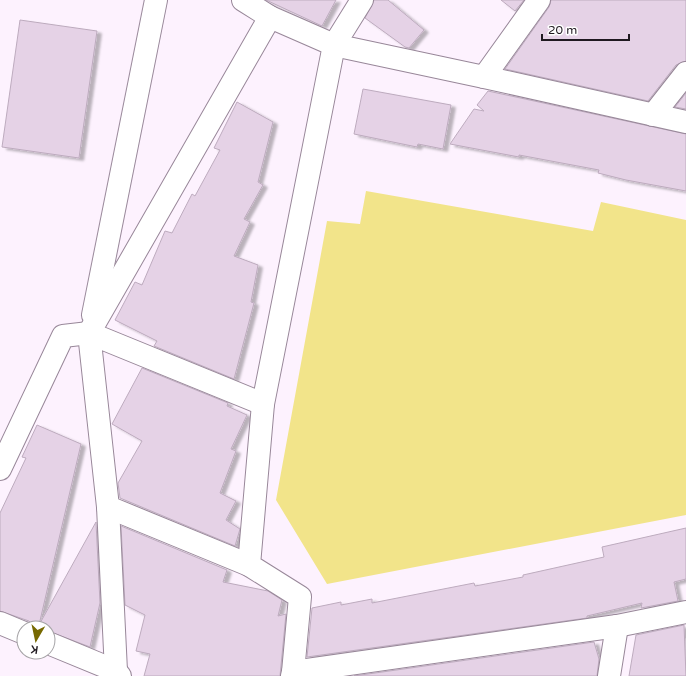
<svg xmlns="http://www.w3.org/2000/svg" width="686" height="676" font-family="'Varela Round',sans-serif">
  <defs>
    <filter id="shadow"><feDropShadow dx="4.5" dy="2.5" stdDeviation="1" flood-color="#0004"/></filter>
  </defs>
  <rect width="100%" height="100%" fill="#fdf2fe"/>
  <polygon fill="#f2e48a" points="366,191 593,231 601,202 686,220 686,515 327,584 276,500 327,221 360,224"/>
  <g fill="#e5d2e6" stroke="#bdabbe" filter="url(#shadow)">
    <polygon points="266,0 336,0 322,26"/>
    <polygon points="374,0 388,0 424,30 409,48 405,47 365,18"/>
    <polygon points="501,0 524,0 515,11"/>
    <polygon points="551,0 686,0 686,61 676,65 648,101 505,69 549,7"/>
    <polygon points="20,20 97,31 79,158 2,147"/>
    <polygon points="363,89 451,105 443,149 418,144 417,147 354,134"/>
    <polygon points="488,91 686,134 686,191 626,180 598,173 599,170 519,155 519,157 450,144 474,109 484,111 477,105"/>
    <polygon points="686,93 686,109 675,107"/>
    <polygon points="237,102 273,122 258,182 263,185 244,219 250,222 234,256 258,265 251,302 254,303 234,379 154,346 157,341 115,320 135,282 142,285 165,231 172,233 192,194 195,196 220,150 214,148"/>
    <polygon points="142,368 228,403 227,406 247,415 231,449 236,451 220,493 236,501 226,520 240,529 235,546 120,498 118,483 142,441 112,424"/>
    <polygon points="37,425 81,444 39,625 96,522 100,603 90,647 48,631 48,628 35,628 29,621 0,611 0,513 26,458 22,457"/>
    <polygon points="121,526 227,570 223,582 268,591 282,600 278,616 286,614 280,676 144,676 150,654 136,651 145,615 125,605"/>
    <polygon points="686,528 686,579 674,582 678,601 641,608 642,603 587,616 587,618 307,657 312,608 341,602 341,605 372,599 372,603 474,583 475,586 523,577 523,575 604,557 602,547"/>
    <polygon points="684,625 686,676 629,676 636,635"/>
    <polygon points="594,642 599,659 597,676 354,676"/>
  </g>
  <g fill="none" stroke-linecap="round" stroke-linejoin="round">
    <g stroke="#988799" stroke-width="24">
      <g id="minor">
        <polyline points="243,0 270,17 334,45 263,404 249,565 300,597 293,672"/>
        <polyline points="362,0 334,45 484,77 686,122"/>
        <polyline points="484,77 539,0"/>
        <polyline points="653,115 686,73"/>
        <polyline points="93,315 156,0"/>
        <polyline points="89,333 270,17"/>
        <polyline points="0,469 63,336 89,333"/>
        <polyline points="108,507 116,671"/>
        <polyline points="249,565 108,507 89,333 263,404"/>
        <polyline points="0,623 24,633"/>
        <polyline points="48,643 116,671 120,676"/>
        <polyline points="292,676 293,672 617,626 686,612"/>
        <polyline points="609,676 617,626"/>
      </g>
    </g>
    <use href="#minor" stroke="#fff" stroke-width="22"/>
  </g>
  <g transform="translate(36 640) rotate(189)"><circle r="19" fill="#ffffff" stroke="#a5a3a6"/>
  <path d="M0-3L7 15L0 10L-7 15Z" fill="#776900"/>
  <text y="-6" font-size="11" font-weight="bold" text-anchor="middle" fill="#1f1920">K</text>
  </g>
  <path d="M542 34v6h87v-6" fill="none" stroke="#1f1920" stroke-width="2"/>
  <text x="548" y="34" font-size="12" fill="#1f1920" stroke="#ffffff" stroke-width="3" paint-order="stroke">20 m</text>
</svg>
